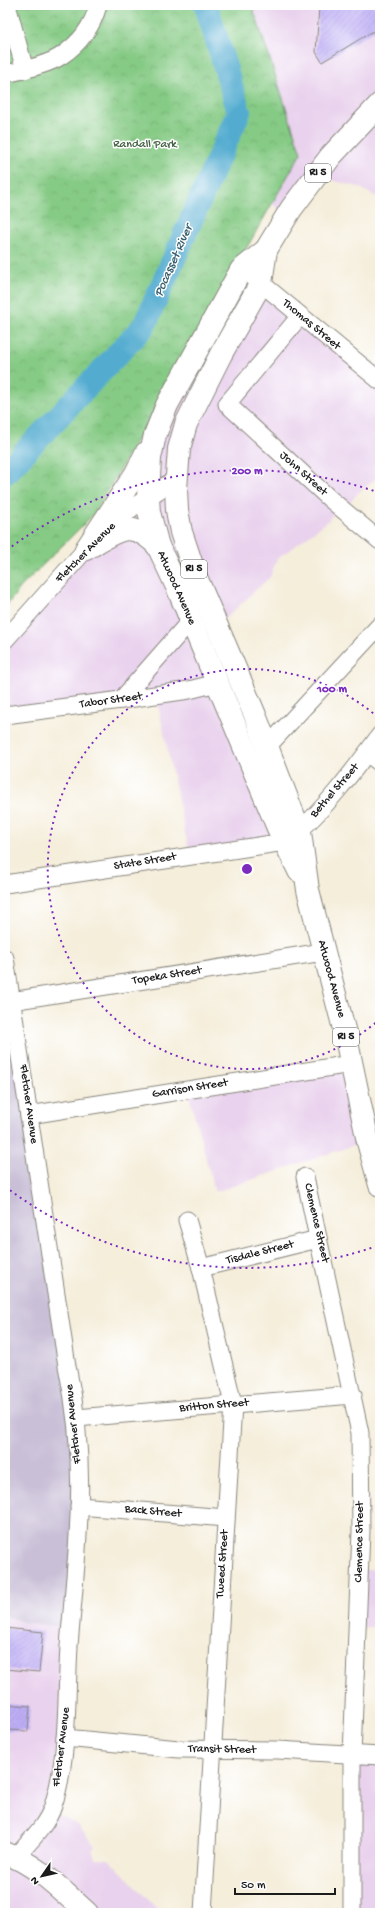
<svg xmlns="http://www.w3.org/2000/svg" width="385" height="1918" font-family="'Gochi Hand',sans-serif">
  <defs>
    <pattern id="park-crowns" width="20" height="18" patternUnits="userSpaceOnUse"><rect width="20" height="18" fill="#86cb85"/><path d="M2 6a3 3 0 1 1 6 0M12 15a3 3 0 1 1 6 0" fill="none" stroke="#73ae72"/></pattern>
    <pattern id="building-hatch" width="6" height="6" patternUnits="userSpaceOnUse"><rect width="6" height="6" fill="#beaef7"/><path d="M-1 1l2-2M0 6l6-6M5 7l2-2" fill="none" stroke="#a395d3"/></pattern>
  </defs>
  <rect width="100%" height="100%" fill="#fff"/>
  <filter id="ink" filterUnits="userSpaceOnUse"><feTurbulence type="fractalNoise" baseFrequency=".025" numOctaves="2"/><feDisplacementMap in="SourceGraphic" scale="8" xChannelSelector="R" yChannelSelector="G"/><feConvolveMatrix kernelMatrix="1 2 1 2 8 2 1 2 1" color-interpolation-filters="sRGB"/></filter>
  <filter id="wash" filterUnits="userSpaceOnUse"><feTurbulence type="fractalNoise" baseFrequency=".012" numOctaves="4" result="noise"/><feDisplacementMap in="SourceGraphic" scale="16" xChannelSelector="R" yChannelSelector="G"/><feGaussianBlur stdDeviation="0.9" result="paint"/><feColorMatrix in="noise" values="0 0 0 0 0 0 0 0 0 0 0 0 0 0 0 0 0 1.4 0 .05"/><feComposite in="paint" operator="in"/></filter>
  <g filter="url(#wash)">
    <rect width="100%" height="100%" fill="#f5eedb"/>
    <g fill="#e9d2ed">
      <polygon points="214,5 380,5 380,199 359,187 322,178 287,215 261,196"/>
      <polygon points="268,268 282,294 380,381 380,476 359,492 348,504 341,504 327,522 277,559 270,577 203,639 282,839 189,851 157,700 5,716 5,637 79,554 218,334 251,277"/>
      <polygon points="350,1064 366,1141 215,1192 188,1091"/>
      <polygon points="361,1570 380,1570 380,1626 359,1628"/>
      <polygon points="5,1616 23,1622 68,1628 51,1810 78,1825 95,1846 92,1851 96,1859 109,1859 161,1913 5,1913"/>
      <polygon points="356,1757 380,1757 380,1913 353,1913"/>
    </g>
    <polygon fill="#c9bfd7" points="5,964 77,1436 68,1628 23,1622 5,1616"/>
    <polygon fill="url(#park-crowns)" stroke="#517450" points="5,5 252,5 301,153 95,513 20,588 5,608"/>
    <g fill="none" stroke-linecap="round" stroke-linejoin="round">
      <polyline stroke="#53acd0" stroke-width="24" points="5,473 144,326 239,112 206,5"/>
    </g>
    <g id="blocks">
      <g fill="url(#building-hatch)">
        <polygon points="321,5 380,5 380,27 322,62 316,52 319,7"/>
        <polygon points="5,1628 43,1632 39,1672 5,1669"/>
        <polygon points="5,1704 30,1706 28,1731 5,1730"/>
      </g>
    </g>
  </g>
  <g filter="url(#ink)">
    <use href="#blocks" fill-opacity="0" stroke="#88857c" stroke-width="1"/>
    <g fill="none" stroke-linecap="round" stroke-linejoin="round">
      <g stroke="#88857c" stroke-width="19">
        <g id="minor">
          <polyline points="7,5 25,70"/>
          <path d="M5 74C20 71 49 64 61 56 79 44 93 26 98 5"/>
          <polyline points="252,276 261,283 380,381"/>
          <polyline points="300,316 227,404 330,499 380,541"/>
          <polyline points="5,640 86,549 132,508 177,478"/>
          <polyline points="121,700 191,620"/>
          <polyline points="5,715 121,700 189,690 217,683"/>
          <polyline points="267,747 380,625"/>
          <polyline points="367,753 380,763"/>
          <path d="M5 884 285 842C318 819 356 768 380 735"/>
          <path d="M5 958 67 1366C79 1421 82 1478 78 1534 76 1572 72 1609 69 1646 66 1698 69 1756 53 1806 47 1825 29 1842 16 1857"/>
          <polyline points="11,1001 323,952"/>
          <polyline points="29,1115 351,1064"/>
          <polyline points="305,1177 360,1433 361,1531 352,1755 352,1913"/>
          <polyline points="187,1220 201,1268 233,1404 203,1913"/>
          <polyline points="201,1268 318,1239"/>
          <polyline points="76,1418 353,1395"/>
          <polyline points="79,1506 226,1518"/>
          <polyline points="65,1738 179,1749 278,1750 380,1756"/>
        </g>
      </g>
      <g stroke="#88857c" stroke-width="24">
        <g id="major">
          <polyline points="266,250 261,283 221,354 186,424 179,449 176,489 177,510 181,532 196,577 255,715 300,832 308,890 345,1033 368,1142 380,1185"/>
          <path d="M91 546C119 529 131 519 158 546"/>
          <polyline points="86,549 136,473 146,453"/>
          <polyline points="299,871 278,828 178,589 158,546 149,512 148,498 150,458 155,435 167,405 241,270 266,250 291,209 331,156 380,104"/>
          <path d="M5 1853C38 1865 61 1890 87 1913"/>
        </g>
      </g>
      <use href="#minor" stroke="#fff" stroke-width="17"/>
      <use href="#major" stroke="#fff" stroke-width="22"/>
    </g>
  </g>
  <g fill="none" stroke="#7b2cbf" stroke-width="2" stroke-dasharray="2 4">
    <path d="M380 1019A200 200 0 1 1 380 719"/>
    <path d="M377 1246A399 399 0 0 1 7 1188M7 550A399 399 0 0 1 377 492"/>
  </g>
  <g text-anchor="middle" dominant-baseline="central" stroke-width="3" stroke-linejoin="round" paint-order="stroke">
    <g fill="#fff" stroke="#606060" stroke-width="1">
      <rect x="305" y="164" width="26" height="18" rx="3"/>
      <rect x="181" y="560" width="26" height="18" rx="3"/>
      <rect x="333" y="1028" width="26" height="18" rx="3"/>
    </g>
    <g font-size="11" font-weight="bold" fill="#1c1c1c">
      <text x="318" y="173">RI 5</text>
      <text x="194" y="569">RI 5</text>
      <text x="346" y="1037">RI 5</text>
    </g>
    <g font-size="12" fill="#466246" stroke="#fff">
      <text x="145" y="145">Randall Park</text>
    </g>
    <g font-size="12" fill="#1c1c1c" stroke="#fff">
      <text transform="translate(311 325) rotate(40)">Thomas Street</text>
      <text transform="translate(303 474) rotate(42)">John Street</text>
      <text transform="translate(86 553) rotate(-45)">Fletcher Avenue</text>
      <text transform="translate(176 588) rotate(66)">Atwood Avenue</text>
      <text transform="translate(111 701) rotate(-8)">Tabor Street</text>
      <text transform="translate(335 791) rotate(-49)">Bethel Street</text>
      <text transform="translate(145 862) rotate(-9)">State Street</text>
      <text transform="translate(167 976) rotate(-9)">Topeka Street</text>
      <text transform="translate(331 979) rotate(75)">Atwood Avenue</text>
      <text transform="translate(190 1089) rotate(-9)">Garrison Street</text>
      <text transform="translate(28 1104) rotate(82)">Fletcher Avenue</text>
      <text transform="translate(316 1223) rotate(77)">Clemence Street</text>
      <text transform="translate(260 1253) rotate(-14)">Tisdale Street</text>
      <text transform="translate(214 1406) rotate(-5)">Britton Street</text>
      <text transform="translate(74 1424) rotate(-96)">Fletcher Avenue</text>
      <text transform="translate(153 1512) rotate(5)">Back Street</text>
      <text transform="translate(360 1542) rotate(-89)">Clemence Street</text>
      <text transform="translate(223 1564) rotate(-86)">Tweed Street</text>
      <text transform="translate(62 1747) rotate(-83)">Fletcher Avenue</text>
      <text transform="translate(222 1750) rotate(1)">Transit Street</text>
    </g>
    <g font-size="13" font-style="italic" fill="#355d6d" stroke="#fff">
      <text transform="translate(174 261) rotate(-66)">Pocasset River</text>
    </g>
  </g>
  <circle cx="247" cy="869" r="6" fill="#7b2cbf" stroke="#fff" stroke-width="2"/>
  <g font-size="12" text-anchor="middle" font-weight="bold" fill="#7b2cbf" stroke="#fff" stroke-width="3" stroke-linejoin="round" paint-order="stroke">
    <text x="247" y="474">200 m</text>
    <text x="332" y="692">100 m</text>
  </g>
  <rect width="385" height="1918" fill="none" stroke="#fff" stroke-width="20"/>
  <g transform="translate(42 1876) rotate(236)" stroke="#ffffff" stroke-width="3" paint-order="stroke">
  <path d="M0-3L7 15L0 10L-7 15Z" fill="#1c1c1c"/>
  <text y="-6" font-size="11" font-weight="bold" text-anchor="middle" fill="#1c1c1c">N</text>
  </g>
  <path d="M235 1888v6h100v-6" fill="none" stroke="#1c1c1c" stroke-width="2"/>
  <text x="241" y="1888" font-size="12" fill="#1c1c1c" stroke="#ffffff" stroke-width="3" paint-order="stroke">50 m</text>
</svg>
